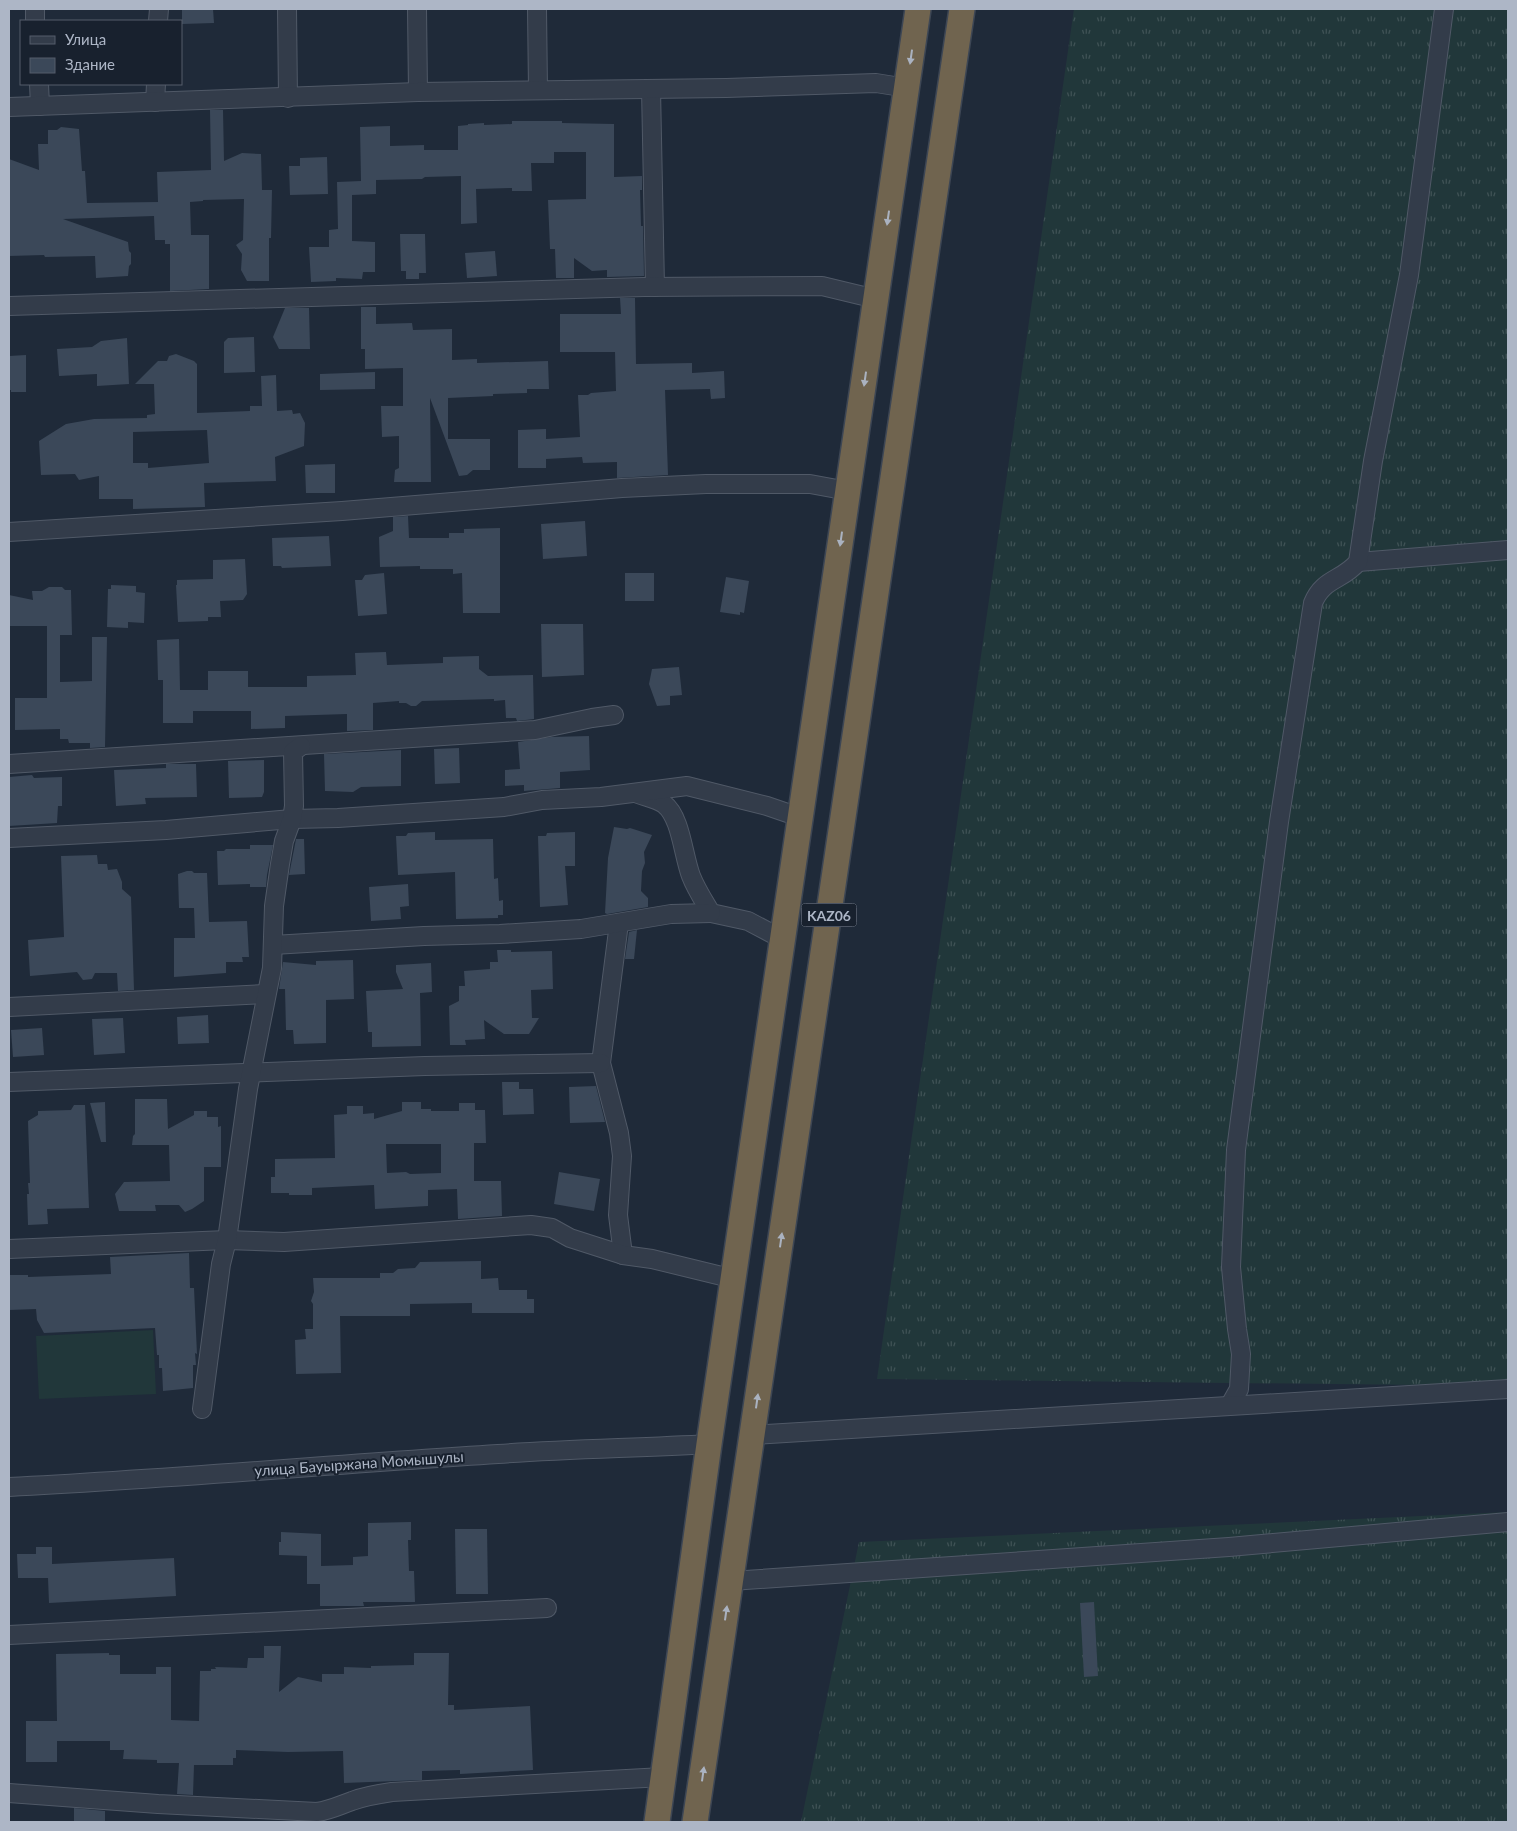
<svg xmlns="http://www.w3.org/2000/svg" width="1517" height="1831" font-family="Lato,sans-serif">
  <defs>
    <pattern id="grass-tufts" width="24" height="20" patternUnits="userSpaceOnUse" patternTransform="scale(1.25)"><rect width="24" height="20" fill="#21373a"/><path d="M3 7l-1-3M5 7V3M7 7l1-3M15 17l-1-3M17 17v-4M19 17l1-3" fill="none" stroke="#3f5255"/></pattern>
  </defs>
  <rect width="100%" height="100%" fill="#1f2a39"/>
  <g fill="url(#grass-tufts)">
    <polygon points="1074,9 1508,9 1508,1386 877,1379"/>
    <polygon points="1508,1512 1508,1822 801,1822 859,1542"/>
  </g>
  <polygon fill="#21373a" points="153,1330 156,1394 39,1399 36,1336"/>
  <g fill="#3b4859" fill-rule="evenodd">
    <polygon points="182,9 213,9 214,23 182,24"/>
    <polygon points="210,110 223,110 224,161 242,153 261,154 262,190 272,190 271,238 269,238 269,281 247,281 241,270 242,254 236,245 243,240 244,199 203,200 203,201 190,202 191,235 209,235 209,289 170,291 170,244 165,244 165,240 155,240 154,216 63,219 128,242 129,251 131,253 131,264 129,266 128,276 96,278 95,256 45,257 44,255 9,256 9,159 39,170 38,144 48,144 48,130 57,130 61,127 79,129 82,171 85,171 87,203 158,202 157,172 211,170"/>
    <polygon points="512,121 562,121 562,123 614,124 614,177 642,176 642,190 640,190 641,226 643,226 644,276 607,277 607,270 592,271 574,258 574,278 556,278 555,249 550,249 548,200 586,199 586,152 554,152 554,163 531,163 532,191 512,191 512,188 476,189 477,223 461,224 461,176 425,177 422,179 376,180 376,194 352,195 352,241 375,242 375,272 363,272 362,279 336,278 336,281 311,282 309,247 329,247 329,230 338,229 337,182 361,181 360,127 390,126 390,146 424,145 424,150 458,150 458,126 468,125 468,124 484,123 484,125 512,124"/>
    <polygon points="327,157 328,194 290,195 289,166 300,166 300,158"/>
    <polygon points="400,234 425,234 426,273 419,273 419,279 406,279 406,271 401,271"/>
    <polygon points="495,251 497,276 467,278 465,253"/>
    <polygon points="620,298 635,298 636,364 692,363 692,373 724,371 725,398 711,399 710,389 665,390 668,475 617,478 617,462 583,463 582,457 546,459 546,468 518,468 518,430 546,429 546,439 580,437 578,395 588,395 591,393 616,391 615,352 560,352 560,314 621,314"/>
    <polygon points="361,307 376,307 376,324 412,323 413,330 452,329 452,360 477,359 477,363 548,361 549,389 527,389 527,393 493,394 493,396 448,398 448,439 490,439 490,470 473,470 467,475 459,476 430,398 431,482 394,482 395,470 399,468 399,436 382,437 381,406 403,406 403,368 365,369 365,349 361,349"/>
    <polygon points="285,308 309,308 310,349 279,349 273,337"/>
    <polygon points="254,337 255,372 224,373 224,342 228,338"/>
    <polygon points="127,338 129,384 97,386 97,374 59,376 57,349 92,347 101,341"/>
    <path d="M176 354 194 361 197 364V413L250 411V406H262L261 376 276 375 277 411 292 410 293 414 300 413 305 423 304 446 275 457 276 481 204 483 205 507 133 509V499H99V476L79 480 75 474 41 475 39 441 66 424 94 419 147 418V415L155 414 154 384H135L158 361H167L169 356ZM207 430 209 463 148 468V463H133V432Z"/>
    <polygon points="26,355 26,392 11,392 11,390 9,390 9,356"/>
    <polygon points="375,372 375,389 320,390 320,374"/>
    <polygon points="335,464 335,493 306,493 305,465"/>
    <polygon points="408,516 409,538 449,538 449,533 464,533 464,529 500,528 500,613 463,613 462,573 453,574 453,569 420,569 420,566 380,567 379,537 393,531 393,517"/>
    <polygon points="585,521 587,556 543,559 541,524"/>
    <polygon points="329,536 331,566 282,568 281,566 273,566 272,538"/>
    <polygon points="245,559 247,594 243,600 220,601 221,617 208,617 208,621 178,622 176,585 177,585 177,580 213,579 213,560"/>
    <polygon points="384,573 387,614 358,616 355,580 362,580 365,575"/>
    <rect x="625" y="573" width="29" height="28"/>
    <polygon points="726,577 749,581 744,613 740,612 740,615 720,612"/>
    <polygon points="111,585 136,586 136,592 145,593 144,623 128,622 128,628 107,627 108,589 111,589"/>
    <polygon points="49,587 62,587 65,590 71,590 72,635 60,635 60,682 92,681 92,637 107,637 105,747 90,748 90,743 69,743 68,739 60,739 60,729 15,730 15,698 47,698 47,626 9,626 9,595 33,600 32,591 42,591"/>
    <polygon points="541,624 583,624 584,675 542,677"/>
    <polygon points="179,639 180,690 208,690 208,671 248,671 248,687 307,687 307,676 356,675 355,653 386,652 387,665 443,663 443,657 479,656 479,669 488,676 533,675 534,719 517,721 516,718 506,718 505,700 494,701 494,699 422,701 416,706 411,706 406,703 399,703 399,701 373,703 373,730 347,731 347,714 285,716 285,728 251,729 251,711 193,711 193,723 163,723 163,680 158,680 157,640"/>
    <polygon points="679,667 682,695 670,696 670,705 657,706 649,684 652,669"/>
    <polygon points="589,736 590,770 560,772 560,788 524,791 524,785 505,786 505,770 520,769 518,742 551,737"/>
    <polygon points="459,748 460,783 435,784 434,749"/>
    <polygon points="401,750 401,786 361,787 353,792 325,791 324,754"/>
    <polygon points="264,760 264,792 262,797 229,798 228,761"/>
    <polygon points="166,764 196,764 197,797 145,798 146,804 116,806 114,770 166,768"/>
    <polygon points="32,775 34,778 62,777 62,806 58,806 57,823 9,826 9,777"/>
    <polygon points="614,827 627,829 630,828 652,835 644,852 645,863 642,871 641,891 648,898 648,907 607,914 605,913 608,858"/>
    <polygon points="435,832 435,840 493,839 494,879 498,878 499,901 503,900 503,915 498,915 498,918 456,919 455,872 398,875 396,836 406,836 408,833"/>
    <polygon points="575,832 575,866 565,866 568,905 540,907 538,836 546,836 547,833"/>
    <polygon points="296,839 304,839 305,874 289,875"/>
    <polygon points="250,845 273,845 267,875 266,887 250,887 250,884 218,885 217,851 224,851 226,849 250,849"/>
    <polygon points="97,855 98,864 107,864 108,870 117,869 122,882 122,889 131,897 134,990 118,991 117,973 95,973 92,979 83,980 77,972 30,976 28,940 64,937 61,856"/>
    <polygon points="187,871 192,871 194,873 207,873 209,922 247,921 249,957 242,957 243,962 226,962 226,973 174,977 174,938 195,938 194,908 179,908 178,874"/>
    <polygon points="408,884 409,906 400,907 401,919 371,921 369,887"/>
    <polygon points="637,930 634,959 625,959 629,932"/>
    <polygon points="497,950 511,950 511,952 552,951 553,989 531,990 532,1018 539,1018 529,1034 504,1034 484,1020 485,1039 465,1040 466,1045 450,1045 449,1006 459,1001 459,986 465,986 464,971 490,969 490,962 498,962"/>
    <polygon points="353,960 354,999 326,1000 326,1043 294,1044 293,1030 286,1030 285,989 279,989 283,962 316,965 316,961"/>
    <polygon points="431,963 432,992 420,993 421,1046 372,1047 372,1032 368,1032 366,991 403,989 396,972 396,965"/>
    <polygon points="208,1015 209,1043 178,1044 177,1017"/>
    <polygon points="123,1018 125,1053 94,1055 92,1019"/>
    <polygon points="42,1028 44,1055 13,1057 11,1030"/>
    <polygon points="502,1082 519,1082 519,1089 533,1089 534,1114 503,1115"/>
    <polygon points="596,1086 605,1122 570,1123 569,1087"/>
    <polygon points="135,1099 167,1099 168,1129 194,1115 194,1111 207,1111 207,1117 218,1117 218,1127 221,1126 221,1167 204,1167 204,1201 192,1209 185,1212 179,1205 155,1205 156,1211 119,1211 115,1194 124,1182 170,1181 169,1145 132,1145 133,1136 135,1134"/>
    <polygon points="105,1102 106,1142 101,1142 90,1103"/>
    <path d="M402 1102H421V1109H431V1111H459V1103H475V1110H485L486 1143H474V1181H501L502 1216 458 1219 457 1189 428 1190V1206L375 1209 374 1185 312 1188V1195H289V1193H271V1177H275V1159L335 1158 334 1115 347 1114V1106H363V1114L374 1113V1119L402 1111ZM386 1144H441V1173L410 1174 406 1172 387 1173Z"/>
    <polygon points="74,1105 85,1105 89,1208 47,1209 48,1224 28,1225 27,1194 29,1194 28,1183 30,1183 28,1121 38,1115 38,1111 71,1110"/>
    <polygon points="559,1172 600,1179 594,1211 554,1204"/>
    <polygon points="189,1253 190,1288 194,1288 197,1354 195,1353 196,1365 193,1365 193,1388 163,1391 162,1368 159,1368 159,1355 157,1355 155,1328 44,1333 37,1320 36,1309 9,1310 9,1275 28,1275 28,1277 111,1274 110,1257"/>
    <polygon points="481,1261 481,1279 498,1278 499,1290 527,1290 527,1299 534,1299 534,1313 472,1313 472,1303 410,1304 410,1316 340,1316 341,1373 296,1374 295,1340 306,1339 305,1329 313,1329 313,1304 311,1301 314,1292 313,1278 380,1278 380,1273 393,1273 398,1269 415,1268 420,1262"/>
    <polygon points="411,1522 411,1540 408,1540 409,1571 414,1571 415,1602 363,1602 364,1606 320,1606 320,1584 307,1584 307,1556 279,1555 279,1542 281,1542 281,1532 321,1534 321,1566 353,1565 353,1557 368,1556 368,1523"/>
    <polygon points="455,1529 487,1529 488,1594 456,1594"/>
    <polygon points="36,1547 52,1547 52,1564 174,1558 176,1596 49,1603 48,1578 18,1578 17,1554 36,1554"/>
    <polygon points="1094,1602 1098,1676 1084,1677 1080,1603"/>
    <polygon points="264,1646 281,1646 279,1692 298,1677 322,1682 322,1674 344,1674 344,1667 371,1668 371,1666 414,1665 414,1653 449,1653 448,1705 454,1705 454,1710 530,1706 533,1770 460,1774 460,1770 422,1771 422,1780 344,1783 343,1751 288,1752 236,1750 236,1758 233,1758 233,1765 194,1765 193,1795 177,1794 179,1763 157,1763 157,1760 123,1759 124,1750 110,1750 110,1741 57,1741 57,1762 26,1762 26,1721 57,1721 56,1654 109,1653 109,1655 120,1655 120,1674 156,1674 156,1667 171,1667 171,1720 199,1721 200,1671 211,1671 211,1669 216,1669 215,1667 247,1668 248,1658 264,1658"/>
    <polygon points="74,1808 105,1811 105,1822 74,1822"/>
  </g>
  <g fill="none" stroke-linecap="round" stroke-linejoin="round">
    <g stroke="#505967" stroke-width="20">
      <g id="minor">
        <polyline points="35,9 35,21"/>
        <polyline points="287,9 288,98"/>
        <polyline points="417,9 418,92"/>
        <polyline points="537,9 538,90"/>
        <polyline points="158,21 159,9"/>
        <polyline points="39,84 40,106"/>
        <polyline points="651,89 655,287"/>
        <polyline points="155,102 156,84"/>
        <polyline points="9,107 418,92 726,88 876,83 907,88"/>
        <polyline points="9,306 644,287 822,286 876,299"/>
        <polyline points="9,532 342,511 622,488 706,484 810,484 848,491"/>
        <polyline points="1358,562 1508,550"/>
        <polyline points="9,764 535,730 592,718 614,715"/>
        <path d="M638 794C646 797 657 799 664 804 681 817 683 855 691 876 696 889 704 901 711 913L748 921 784 940"/>
        <polyline points="9,838 166,830 292,819 338,818 504,807 542,800 601,797 687,786 767,806 802,818"/>
        <polyline points="619,923 601,1063 619,1133 622,1156 618,1215 623,1255"/>
        <polyline points="273,945 424,936 500,934 581,929 671,914 711,913"/>
        <polyline points="9,1007 266,994"/>
        <polyline points="9,1082 425,1066 601,1063"/>
        <polyline points="9,1249 227,1240 284,1242 531,1225 552,1228 570,1238 623,1255 652,1259 734,1279"/>
        <path d="M1230 1405 1239 1389 1241 1354 1237 1329 1231 1267 1236 1150 1279 822 1313 603C1323 578 1342 581 1358 562L1373 461 1409 275 1444 9"/>
        <polyline points="202,1409 221,1264 227,1240 248,1089 272,968 274,906 280,864 284,841 292,819 294,806 293,752 301,746"/>
        <polyline points="752,1435 1508,1389"/>
        <path d="M9 1487C172 1479 335 1464 498 1454 568 1449 639 1448 709 1444"/>
        <polyline points="731,1581 1229,1547 1508,1522"/>
        <polyline points="9,1635 547,1608"/>
        <path d="M9 1793 158 1804 317 1812C331 1810 340 1805 352 1801 365 1796 378 1794 392 1792L663 1777"/>
      </g>
    </g>
    <g stroke="#3d4654" stroke-width="28">
      <g id="highway">
        <polyline points="657,1822 709,1444 918,9"/>
        <polyline points="695,1822 962,9"/>
      </g>
    </g>
    <use href="#minor" stroke="#333c4a" stroke-width="18"/>
    <use href="#highway" stroke="#70644f" stroke-width="25"/>
  </g>
  <defs><path id="oneway-solid" d="M-6-.8H1V-3.2L6.5 0L1 3.2V.8H-6Z" transform="scale(1.25)"/></defs>
  <g fill="#aab2c0">
    <use href="#oneway-solid" transform="translate(911 57) rotate(98)"/>
    <use href="#oneway-solid" transform="translate(888 218) rotate(98)"/>
    <use href="#oneway-solid" transform="translate(865 379) rotate(98)"/>
    <use href="#oneway-solid" transform="translate(841 539) rotate(98)"/>
    <use href="#oneway-solid" transform="translate(781 1240) rotate(-82)"/>
    <use href="#oneway-solid" transform="translate(757 1401) rotate(-82)"/>
    <use href="#oneway-solid" transform="translate(726 1613) rotate(-82)"/>
    <use href="#oneway-solid" transform="translate(703 1774) rotate(-82)"/>
  </g>
  <g text-anchor="middle" dominant-baseline="central" stroke-width="4" stroke-linejoin="round" paint-order="stroke">
    <rect fill="#18212e" stroke="#808998" stroke-width="1" x="801.5" y="903.5" width="55" height="23" rx="4"/>
    <g font-size="14" font-weight="bold" fill="#adb6c6">
      <text x="829" y="915">KАZ06</text>
    </g>
    <g font-size="15" fill="#adb6c6" stroke="#18212e">
      <text transform="translate(359 1463) rotate(-4)">улица Бауыржана Момышулы</text>
    </g>
  </g>
  <rect width="1517" height="1831" fill="none" stroke="#adb6c6" stroke-width="20"/>
  <rect x="20" y="20" width="162" height="65" fill="#18212e" stroke="#545d6b"/>
  <rect x="30" y="36" width="25" height="8" fill="#333c4a" stroke="#545d6b"/>
  <text x="65" y="45" font-size="15" fill="#adb6c6">Улица</text>
  <rect x="30" y="58" width="25" height="15" fill="#3b4859" stroke="#545d6b"/>
  <text x="65" y="70" font-size="15" fill="#adb6c6">Здание</text>
</svg>
